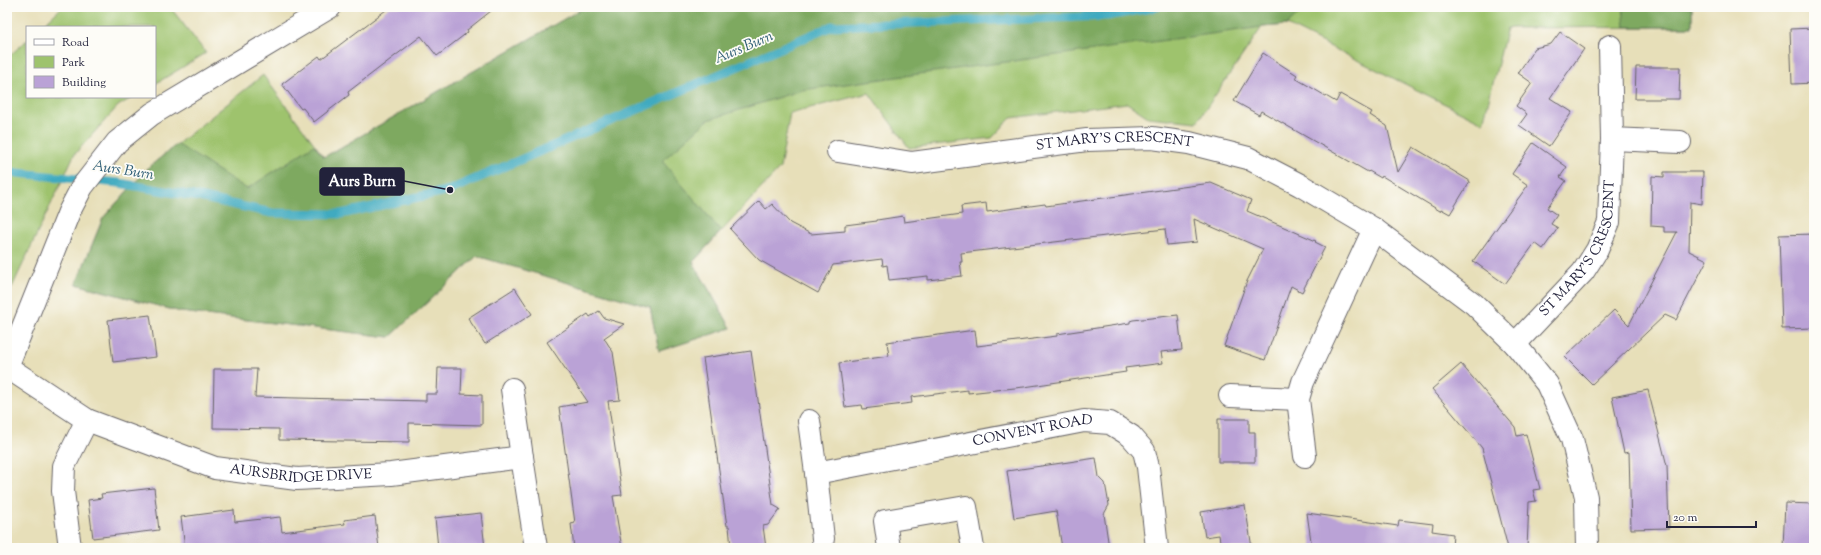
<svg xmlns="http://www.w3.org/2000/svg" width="1821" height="555" font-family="'Sorts Mill Goudy',serif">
  <rect width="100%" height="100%" fill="#fdfcf7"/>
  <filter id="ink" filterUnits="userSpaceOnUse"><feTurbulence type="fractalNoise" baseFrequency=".025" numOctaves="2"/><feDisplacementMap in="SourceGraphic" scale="8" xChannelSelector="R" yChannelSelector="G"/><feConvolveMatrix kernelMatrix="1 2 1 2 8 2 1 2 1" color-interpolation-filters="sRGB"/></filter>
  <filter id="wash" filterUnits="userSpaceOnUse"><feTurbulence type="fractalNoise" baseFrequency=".012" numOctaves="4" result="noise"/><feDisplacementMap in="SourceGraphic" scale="16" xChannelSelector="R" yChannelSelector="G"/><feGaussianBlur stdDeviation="0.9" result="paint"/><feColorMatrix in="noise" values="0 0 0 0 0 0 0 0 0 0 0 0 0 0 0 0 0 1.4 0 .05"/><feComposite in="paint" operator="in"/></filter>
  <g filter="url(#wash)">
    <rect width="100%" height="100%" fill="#e7dfb9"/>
    <g fill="#9ec36d" stroke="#607254">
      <polygon points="62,7 170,7 206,53 155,84 155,27 41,27"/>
      <polygon points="585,7 1692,7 1692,27 1507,28 1483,123 1287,25 1262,27 1197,122 1148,117 1127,103 1011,118 992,138 909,148 869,93 790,113 780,168 693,262 731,328 659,351 650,307 477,256 390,337 181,312 76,284 103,218 149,167 263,75 324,157"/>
      <polygon points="27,40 27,97 133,97 118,106 74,155 7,298 7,58"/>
    </g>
    <g fill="#7ea960" stroke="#50664e">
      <polygon points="585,7 1306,7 1287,25 1262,27 802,90 708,120 662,161 721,231 693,262 731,328 659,351 650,307 477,256 390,337 181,312 76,284 103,218 149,167 177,144 247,189 314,145 324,157"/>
      <polygon points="1623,7 1692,7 1692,27 1625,27"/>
    </g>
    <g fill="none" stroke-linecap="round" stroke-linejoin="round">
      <polyline stroke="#40aac0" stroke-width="9" points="7,172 119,183 199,197 272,213 341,214 450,190 832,26 1107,16 1157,7"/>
    </g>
    <g id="blocks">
      <g fill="#baa2d6">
        <polygon points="390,7 496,7 467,30 468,32 437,56 421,36 348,92 349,95 314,122 303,108 301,109 282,84 319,56 321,59"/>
        <polygon points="1814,28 1814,83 1792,84 1790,29"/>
        <polygon points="1560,32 1584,49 1550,98 1572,112 1549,146 1519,125 1527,114 1516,106 1532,83 1518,73 1535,48 1551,44"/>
        <polygon points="1263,53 1297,75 1295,78 1336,102 1340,94 1372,112 1370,115 1387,126 1398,172 1413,147 1470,181 1450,214 1441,209 1440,211 1382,176 1381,178 1369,171 1368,172 1261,111 1259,115 1234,101"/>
        <polygon points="1636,67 1680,67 1679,99 1635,99"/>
        <polygon points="1533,143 1567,167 1560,177 1566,181 1547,208 1557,215 1551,224 1558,228 1543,249 1535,243 1505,284 1473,261 1528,185 1512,174"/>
        <polygon points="1664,172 1703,172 1702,204 1690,202 1689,251 1707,260 1676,320 1665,315 1592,384 1565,357 1614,310 1629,325 1677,232 1664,232 1664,227 1651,226 1652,176 1664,177"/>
        <polygon points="1211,183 1251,200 1247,211 1316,241 1315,242 1325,247 1302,292 1291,286 1265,360 1224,346 1247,281 1263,249 1194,219 1197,242 1167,245 1165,229 961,253 962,262 960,262 962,276 928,280 928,276 889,280 887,265 883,266 882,259 833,265 818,293 759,260 730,229 759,201 766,209 772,204 790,223 811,234 845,231 845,225 877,221 877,220 903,216 904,222 962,214 961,206 986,203 987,212 1045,204 1046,206"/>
        <polygon points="1814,234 1814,328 1782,329 1779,235"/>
        <polygon points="515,288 532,314 485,344 468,318"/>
        <polygon points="599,311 604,318 624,324 604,338 613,352 620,400 608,401 622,495 613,496 622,548 574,548 571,524 575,523 559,407 588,402 547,342 588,314 590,317"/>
        <polygon points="150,315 156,357 113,362 108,320"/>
        <polygon points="1178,315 1182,350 1161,352 1163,363 1125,368 1126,372 1024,387 968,393 968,390 911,397 912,403 863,409 862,405 845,407 839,363 889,356 887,342 975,330 977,346 1057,336 1057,334 1130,323 1130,321 1133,320"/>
        <polygon points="751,351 773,505 780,509 768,525 763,526 766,548 731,548 729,526 727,526 703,358"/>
        <polygon points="1461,364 1515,427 1517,436 1526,434 1540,489 1533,490 1536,501 1529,502 1527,548 1508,548 1482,448 1432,389"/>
        <polygon points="438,368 462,368 461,394 482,395 482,425 409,423 409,442 279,440 279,429 213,428 214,369 257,369 255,397 426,401 426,394 437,394"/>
        <polygon points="1648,390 1667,466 1669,528 1631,529 1629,452 1624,453 1612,397"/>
        <polygon points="1218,419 1249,419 1249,432 1255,432 1255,462 1218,462"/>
        <polygon points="1096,458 1099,477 1105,483 1109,505 1104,514 1109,548 1062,548 1056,511 1014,518 1007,471"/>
        <polygon points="154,488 159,530 93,538 88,500 102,498 101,494"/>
        <polygon points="1785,503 1814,504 1814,548 1783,547"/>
        <polygon points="1245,505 1252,548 1221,548 1219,535 1205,537 1201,512"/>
        <polygon points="234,510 235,522 280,517 282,532 345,524 344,520 375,516 379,548 185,548 181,517"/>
        <polygon points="481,513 485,548 438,548 435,518"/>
        <polygon points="1307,513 1398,526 1399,520 1433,524 1432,531 1453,534 1452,548 1312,548"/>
      </g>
    </g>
  </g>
  <g filter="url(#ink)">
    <use href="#blocks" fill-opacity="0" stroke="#676467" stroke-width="1"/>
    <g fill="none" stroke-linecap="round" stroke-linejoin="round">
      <g stroke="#676467" stroke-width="24">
        <g id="minor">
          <polyline points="1612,139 1680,142"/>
          <path id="s1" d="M838 151 912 163 1087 140 1152 138 1189 143 1248 158 1300 185 1374 229 1474 304 1515 344 1547 384 1572 439 1586 497 1587 548"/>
          <path id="s2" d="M1515 344 1583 272 1597 250 1609 222 1612 139 1610 46"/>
          <path id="s3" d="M7 367 87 420 215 468 297 479 391 474 522 457 536 548"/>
          <polyline points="7,367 69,212 82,187 117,142 152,114 330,7"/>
          <polyline points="512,389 522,457"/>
          <polyline points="1230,396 1298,399"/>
          <path id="s4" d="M809 421 816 473 1084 421 1110 423 1131 436 1144 451 1148 467 1157 548"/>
          <polyline points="1305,456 1298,399 1303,382 1374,229"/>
          <polyline points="816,473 823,539"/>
          <polyline points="70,548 63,491 64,466 87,420"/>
          <polyline points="889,548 885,521 966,507 973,548"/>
        </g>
      </g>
      <use href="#minor" stroke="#fff" stroke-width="22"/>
    </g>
  </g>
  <g text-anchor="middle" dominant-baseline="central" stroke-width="3.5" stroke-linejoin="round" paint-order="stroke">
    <g font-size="14" fill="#22223b" stroke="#fdfcf7">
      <text stroke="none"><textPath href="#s1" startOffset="279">ST MARY'S CRESCENT</textPath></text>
      <text stroke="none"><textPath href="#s2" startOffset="119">ST MARY'S CRESCENT</textPath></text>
      <text stroke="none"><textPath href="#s4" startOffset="273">CONVENT ROAD</textPath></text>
      <text stroke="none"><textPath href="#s3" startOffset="319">AURSBRIDGE DRIVE</textPath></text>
    </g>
    <g font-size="15" font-style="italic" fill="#305f77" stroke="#fdfcf7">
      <text transform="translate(744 48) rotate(-23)">Aurs Burn</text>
      <text transform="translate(123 171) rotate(9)">Aurs Burn</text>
    </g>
  </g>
  <path fill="none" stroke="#22223b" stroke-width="1.5" d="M450 190L404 181"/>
  <circle fill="#22223b" stroke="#fdfcf7" stroke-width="1.5" cx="450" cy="190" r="4"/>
  <rect fill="#22223b" stroke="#22223b" stroke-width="1.5" x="320" y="168" width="84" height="27" rx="4"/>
  <g font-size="15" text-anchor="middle" font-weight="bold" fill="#fff">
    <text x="362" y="186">Aurs Burn</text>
  </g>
  <rect width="1821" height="555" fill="none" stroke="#fdfcf7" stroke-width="24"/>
  <rect x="26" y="26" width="130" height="72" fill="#fdfcf7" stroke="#a5a5ac"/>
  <rect x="34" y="39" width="20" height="6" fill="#ffffff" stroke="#a5a5ac"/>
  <text x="62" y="46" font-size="12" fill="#22223b">Road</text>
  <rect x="34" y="56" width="20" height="12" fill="#9ec36d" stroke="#a5a5ac"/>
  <text x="62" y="66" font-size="12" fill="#22223b">Park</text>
  <rect x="34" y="76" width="20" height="12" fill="#baa2d6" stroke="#a5a5ac"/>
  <text x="62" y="86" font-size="12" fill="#22223b">Building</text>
  <path d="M1667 521v6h89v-6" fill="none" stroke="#22223b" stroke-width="2"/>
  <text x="1673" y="521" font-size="12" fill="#22223b" stroke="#fdfcf7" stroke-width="3" paint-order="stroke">20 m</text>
</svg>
